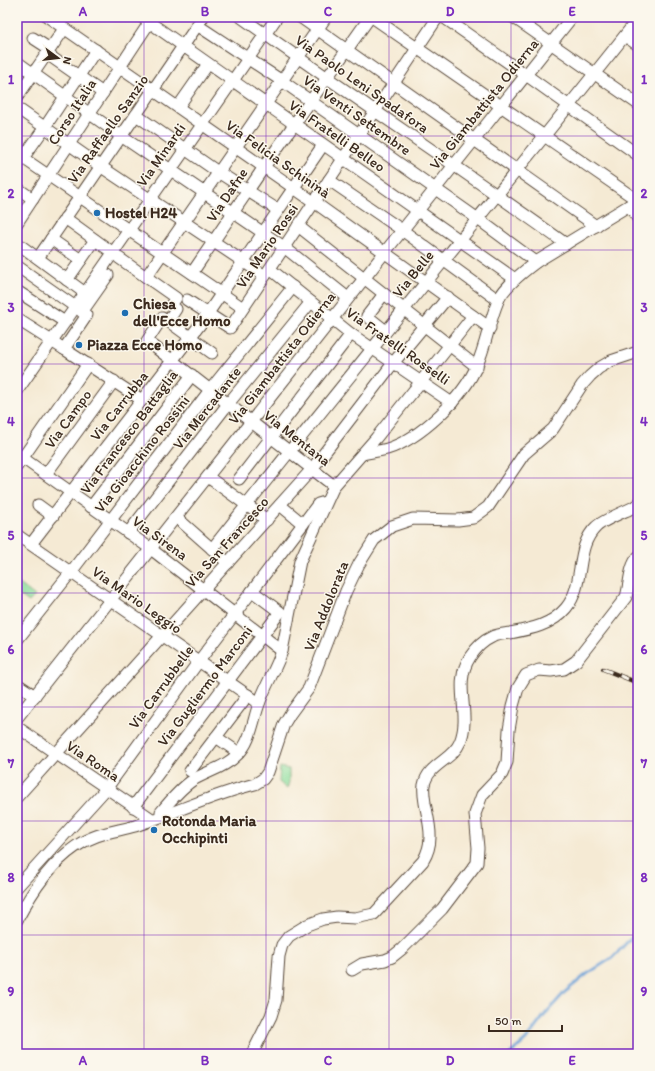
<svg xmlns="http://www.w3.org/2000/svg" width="655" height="1071" font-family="Itim,sans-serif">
  <rect width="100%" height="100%" fill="#fbf7ec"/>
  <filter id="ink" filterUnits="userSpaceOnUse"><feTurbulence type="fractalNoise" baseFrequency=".025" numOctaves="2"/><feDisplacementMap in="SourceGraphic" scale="8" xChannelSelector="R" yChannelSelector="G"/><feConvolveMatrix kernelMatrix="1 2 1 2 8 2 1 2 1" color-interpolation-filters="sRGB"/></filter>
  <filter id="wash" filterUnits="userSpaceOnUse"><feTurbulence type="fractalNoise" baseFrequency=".012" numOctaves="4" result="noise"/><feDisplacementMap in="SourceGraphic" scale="16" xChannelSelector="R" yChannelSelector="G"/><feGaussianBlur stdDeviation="0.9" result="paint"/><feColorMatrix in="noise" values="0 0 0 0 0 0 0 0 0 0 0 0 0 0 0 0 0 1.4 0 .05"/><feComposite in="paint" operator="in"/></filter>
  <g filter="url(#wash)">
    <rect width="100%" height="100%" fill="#f5ead4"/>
    <g fill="#8dde9e" stroke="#64845e">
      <polygon points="17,582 35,596 29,602 21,596 17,600"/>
      <polygon points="280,767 289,769 289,782 287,789 279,782"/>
    </g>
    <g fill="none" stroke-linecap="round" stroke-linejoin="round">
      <polyline stroke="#699fd6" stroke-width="3" points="510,1054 526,1040 547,1012 565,992 587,974 612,958 634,935 638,922"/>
    </g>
  </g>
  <g filter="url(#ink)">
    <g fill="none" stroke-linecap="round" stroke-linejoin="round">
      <g stroke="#574739" stroke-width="13">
        <g id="minor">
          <polyline points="48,17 314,202 490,328"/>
          <polyline points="142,17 515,279"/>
          <path d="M241 17C348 94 459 167 566 244"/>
          <polyline points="300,17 596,226"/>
          <polyline points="372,17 637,200"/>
          <polyline points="443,17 526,75 638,155"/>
          <polyline points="513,17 638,104"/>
          <polyline points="197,25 282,81 359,135 478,219 536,262"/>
          <polyline points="625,36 638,45"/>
          <polyline points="33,38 50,49"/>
          <polyline points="47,54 103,93"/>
          <polyline points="17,62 121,136 284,247 348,298"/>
          <polyline points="17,97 64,29"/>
          <polyline points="178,107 208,64"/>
          <polyline points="17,108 100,166 265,276"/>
          <polyline points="136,115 218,172 278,210"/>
          <polyline points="17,154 243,308"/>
          <polyline points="23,158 45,127 96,50"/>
          <polyline points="329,180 402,230 498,300"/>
          <polyline points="17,188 33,199"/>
          <polyline points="629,206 638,218"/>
          <polyline points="65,218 112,252"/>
          <polyline points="17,223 153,17"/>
          <polyline points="298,226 477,367"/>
          <polyline points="51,239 81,260"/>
          <polyline points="17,243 85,293"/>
          <polyline points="38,258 203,17"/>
          <polyline points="119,258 176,298 171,305 176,309 168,321 212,353"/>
          <polyline points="17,266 87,315 64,349 17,319"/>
          <polyline points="270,269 351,334 452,403"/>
          <polyline points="192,273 264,167 370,17"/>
          <polyline points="146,277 326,17"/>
          <polyline points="67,280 95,240"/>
          <polyline points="17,291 65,322"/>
          <polyline points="384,294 367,316 386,331"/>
          <polyline points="187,300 230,328 438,17"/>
          <polyline points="82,312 108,275"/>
          <polyline points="162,318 147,341 334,486"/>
          <polyline points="64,349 142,400"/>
          <polyline points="17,391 277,17"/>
          <polyline points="17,454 151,549 282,651"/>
          <path d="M363 454C371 452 380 451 387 449 420 439 464 397 477 365 486 345 489 322 498 301 503 288 524 271 536 262L638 200"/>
          <polyline points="17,466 88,364"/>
          <polyline points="46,474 114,381"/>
          <polyline points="208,477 267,520"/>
          <polyline points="239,479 351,334"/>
          <polyline points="38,505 53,516"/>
          <polyline points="280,505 303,524"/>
          <polyline points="91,507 192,375"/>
          <polyline points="176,517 228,563"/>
          <polyline points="128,533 228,404 311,302"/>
          <polyline points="17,535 259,703"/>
          <polyline points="31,544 202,322 323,145"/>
          <path d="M212 549C352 371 497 197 638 19"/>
          <polyline points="17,640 71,572 210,390 293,287"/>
          <polyline points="17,684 35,696"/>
          <polyline points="17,718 385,252 572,17"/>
          <polyline points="17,727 152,819"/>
          <polyline points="216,737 239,753"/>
          <polyline points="190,771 248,695"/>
          <polyline points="17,797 312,469 394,362 448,297"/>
          <polyline points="133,807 280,612 252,591"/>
          <path d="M162 816 161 812C170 801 181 788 193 780 208 771 226 767 238 754 251 742 253 720 259 704 265 686 276 669 282 651L300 561 334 486 376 438 473 316"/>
          <polyline points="17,887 106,789 199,661 303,524 318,504 325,502"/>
          <path d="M17 920C31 893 50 864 75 847 95 833 113 832 135 826 175 813 214 794 255 784L263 779 268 772 284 724 290 714 309 688 346 591 359 564 374 540 392 526 413 519 458 520 473 518 488 507 524 454 553 429 582 385 590 376 599 368 611 361 638 352"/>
          <path d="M352 970 362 964 385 960 392 957 402 949 442 909 477 863 478 848 475 814 482 795 502 774 507 762 509 730 513 706 518 688 526 675 539 670 551 671 564 669 576 661 626 597C630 584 629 567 638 557"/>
          <path d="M252 1054 271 1016 276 1000 279 956 282 945 289 936 307 925 323 919 337 917 355 918 374 914 423 861C435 841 429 824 425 803 424 797 423 791 424 785 428 764 453 760 460 742 472 713 452 685 470 657 476 648 483 641 492 637 497 634 504 634 510 633 531 629 552 625 566 608 586 584 574 548 596 527 603 520 624 512 634 507L638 504"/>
        </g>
      </g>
      <use href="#minor" stroke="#fff" stroke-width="11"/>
      <g stroke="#3b2a1e" stroke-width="4.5">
        <polyline id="rail" points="603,669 638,683"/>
      </g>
      <use href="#rail" stroke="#fbf7ec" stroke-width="3" stroke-dasharray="9" stroke-linecap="butt"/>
    </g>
  </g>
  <path fill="none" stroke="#7b2cbf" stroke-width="1" stroke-opacity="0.55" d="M144 17V1054M266 17V1054M389 17V1054M511 17V1054M17 136H638M17 250H638M17 364H638M17 478H638M17 593H638M17 707H638M17 821H638M17 935H638"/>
  <g fill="#1f6fb2" stroke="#fbf7ec" stroke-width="1.5">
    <circle cx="97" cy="213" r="4"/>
    <circle cx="125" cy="313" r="4"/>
    <circle cx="79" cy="345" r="4"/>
    <circle cx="154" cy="830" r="4"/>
  </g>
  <g text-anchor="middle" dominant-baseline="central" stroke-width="3" stroke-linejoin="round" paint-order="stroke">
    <g font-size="15" fill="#3b2a1e" stroke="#fbf7ec">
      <text transform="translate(362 84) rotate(35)">Via Paolo Leni Spadafora</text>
      <text transform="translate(484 104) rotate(-51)">Via Giambattista Odierna</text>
      <text transform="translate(72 112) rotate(-57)">Corso Italia</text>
      <text transform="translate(357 115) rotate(35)">Via Venti Settembre</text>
      <text transform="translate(108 129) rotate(-55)">Via Raffaello Sanzio</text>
      <text transform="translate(337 136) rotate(35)">Via Fratelli Belleo</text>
      <text transform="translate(161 155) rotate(-55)">Via Minardi</text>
      <text transform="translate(278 159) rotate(35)">Via Felicia Schininà</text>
      <text transform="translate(227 195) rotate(-56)">Via Dafne</text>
      <text transform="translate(267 246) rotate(-56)">Via Mario Rossi</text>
      <text transform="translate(413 274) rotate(-51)">Via Belle</text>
      <text transform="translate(398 346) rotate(35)">Via Fratelli Rosselli</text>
      <text transform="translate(282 358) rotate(-52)">Via Giambattista Odierna</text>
      <text transform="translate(119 406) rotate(-52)">Via Carrubba</text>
      <text transform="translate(207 408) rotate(-52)">Via Mercadante</text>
      <text transform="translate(68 419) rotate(-54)">Via Campo</text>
      <text transform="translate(129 432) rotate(-53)">Via Francesco Battaglia</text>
      <text transform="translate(297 438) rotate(38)">Via Mentana</text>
      <text transform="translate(142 454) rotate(-52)">Via Gioacchino Rossini</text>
      <text transform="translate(160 538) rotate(36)">Via Sirena</text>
      <text transform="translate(227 542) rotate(-48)">Via San Francesco</text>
      <text transform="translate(137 600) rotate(35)">Via Mario Leggio</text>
      <text transform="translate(326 606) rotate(-68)">Via Addolorata</text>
      <text transform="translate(205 686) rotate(-53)">Via Gugliermo Marconi</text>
      <text transform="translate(161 687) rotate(-54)">Via Carrubbelle</text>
      <text transform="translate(93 761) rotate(34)">Via Roma</text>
    </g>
    <g font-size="15" font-weight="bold" fill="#3b2a1e" stroke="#fbf7ec" text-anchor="start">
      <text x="105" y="213">Hostel H24</text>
      <text x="133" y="304">Chiesa<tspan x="133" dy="17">dell'Ecce Homo</tspan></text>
      <text x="87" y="345">Piazza Ecce Homo</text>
      <text x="162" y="821">Rotonda Maria<tspan x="162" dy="17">Occhipinti</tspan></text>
    </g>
  </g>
  <rect width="655" height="1071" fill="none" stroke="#fbf7ec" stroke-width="44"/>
  <g transform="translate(58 58) rotate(105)" stroke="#fbf7ec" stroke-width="3" paint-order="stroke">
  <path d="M0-3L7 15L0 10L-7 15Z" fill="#3b2a1e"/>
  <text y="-6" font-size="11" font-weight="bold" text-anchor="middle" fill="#3b2a1e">N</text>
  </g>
  <path d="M489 1025v6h73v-6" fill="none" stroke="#3b2a1e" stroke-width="2"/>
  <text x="495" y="1025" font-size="12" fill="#3b2a1e" stroke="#fbf7ec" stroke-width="3" paint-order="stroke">50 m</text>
  <rect x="22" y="22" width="611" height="1027" fill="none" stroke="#7b2cbf" stroke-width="1.5"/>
  <g font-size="13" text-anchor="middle" font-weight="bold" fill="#7b2cbf">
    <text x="83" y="16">A</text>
    <text x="205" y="16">B</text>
    <text x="328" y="16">C</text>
    <text x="450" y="16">D</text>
    <text x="572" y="16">E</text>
    <text x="11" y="84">1</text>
    <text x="644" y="84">1</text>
    <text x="11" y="198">2</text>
    <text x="644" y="198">2</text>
    <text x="11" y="312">3</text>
    <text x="644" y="312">3</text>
    <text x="11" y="426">4</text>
    <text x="644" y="426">4</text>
    <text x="11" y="540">5</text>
    <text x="644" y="540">5</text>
    <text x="11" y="654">6</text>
    <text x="644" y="654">6</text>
    <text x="11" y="768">7</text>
    <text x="644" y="768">7</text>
    <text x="11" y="882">8</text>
    <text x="644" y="882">8</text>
    <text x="11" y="996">9</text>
    <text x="644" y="996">9</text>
    <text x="83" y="1065">A</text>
    <text x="205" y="1065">B</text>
    <text x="328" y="1065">C</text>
    <text x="450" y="1065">D</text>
    <text x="572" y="1065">E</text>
  </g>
</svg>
